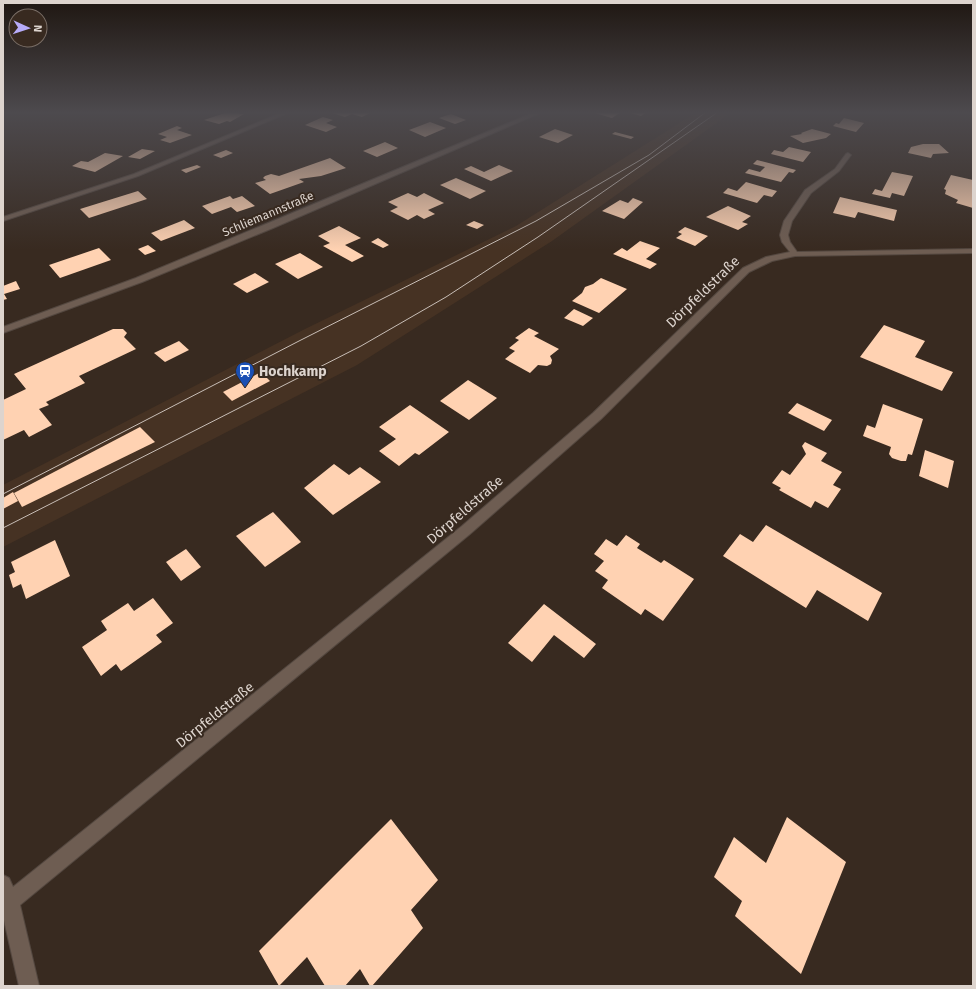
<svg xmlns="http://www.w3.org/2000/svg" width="976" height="989" font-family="'Fira Sans',sans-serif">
  <rect width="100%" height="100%" fill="#382a20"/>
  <polygon fill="#463223" points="697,112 732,112 552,241 357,365 3,547 3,485 305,329 516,226"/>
  <g fill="#ffd2b2">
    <polygon points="228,112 244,114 230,122 227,121 219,124 204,120"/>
    <polygon points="335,112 372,112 362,117 352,114 345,117 332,113"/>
    <polygon points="591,112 621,112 612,118"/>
    <polygon points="627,112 647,112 641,116"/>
    <polygon points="451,114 466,120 455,124 439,118"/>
    <polygon points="323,117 333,120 326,123 337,127 326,132 305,125"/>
    <polygon points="844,118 864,123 856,132 833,126 836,123 839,124"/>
    <polygon points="430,122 446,128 425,137 409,130"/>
    <polygon points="177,126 182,128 177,130 192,135 170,143 160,140 167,137 158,134"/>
    <polygon points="555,129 573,135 558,143 539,137"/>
    <polygon points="812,129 831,134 826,138 803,143 790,136 802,134 801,133"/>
    <polygon points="615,132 634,137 631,139 612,134"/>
    <polygon points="385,142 398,148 377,157 363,151"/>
    <polygon points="923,144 939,144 949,153 933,154 931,158 908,153 911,147"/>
    <polygon points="789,147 811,152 803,162 771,154 774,150 783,152"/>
    <polygon points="142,149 155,151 140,159 128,157"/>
    <polygon points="226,150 233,153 221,158 213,155"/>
    <polygon points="105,153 123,156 95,172 72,166 81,161 88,162"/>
    <polygon points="330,158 346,168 321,176 299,179 304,182 270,194 255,183 266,180 263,178 265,176 271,174 279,176"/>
    <polygon points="757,160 796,170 793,173 789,172 781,182 745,173 749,169 760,172 765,167 753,164"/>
    <polygon points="197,165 201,167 186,173 181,170"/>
    <polygon points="499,165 513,171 491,181 464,169 471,166 484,172"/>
    <polygon points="892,172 913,176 904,196 892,193 890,198 872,194 875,189 882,191"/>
    <polygon points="951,175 973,180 973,208 956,203 958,200 945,194 946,190 944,189"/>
    <polygon points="456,178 486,191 470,199 440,185"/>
    <polygon points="746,182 777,191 772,197 764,195 757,203 723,193 728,188 737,191"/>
    <polygon points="138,191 147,199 89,218 80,209"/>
    <polygon points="408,193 417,197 424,193 444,203 428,210 435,214 424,219 417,215 408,220 390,211 398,207 388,202"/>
    <polygon points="230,196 233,199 242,196 255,206 237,212 231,207 212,214 202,206"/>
    <polygon points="840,197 897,210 894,221 858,212 855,218 833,213"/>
    <polygon points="633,198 643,202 624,219 602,211 620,200 628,203"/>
    <polygon points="728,206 751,216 742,222 748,224 738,230 706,217"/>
    <polygon points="184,220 195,228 161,241 151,233"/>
    <polygon points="474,221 484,225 477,229 466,225"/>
    <polygon points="339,226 361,238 345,245 364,256 352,262 323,246 330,243 318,236"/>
    <polygon points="685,227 708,236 695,246 676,238 682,234 678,232"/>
    <polygon points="378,238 389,245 383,248 371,242"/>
    <polygon points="640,241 660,248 646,259 657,264 650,269 613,254 622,248 627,251"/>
    <polygon points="148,245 156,251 145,255 138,249"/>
    <polygon points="99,248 111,260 60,278 49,265"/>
    <polygon points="300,253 323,267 298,279 275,264"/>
    <polygon points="255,273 269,282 247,293 233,284"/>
    <polygon points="601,278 627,289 599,313 572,301 582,293 585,287 593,284"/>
    <polygon points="16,281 20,289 4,294 7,299 3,300 3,286"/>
    <polygon points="574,309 593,318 583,326 564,318"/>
    <polygon points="884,325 925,341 915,357 953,372 942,391 860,357"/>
    <polygon points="529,328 539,333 534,336 559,349 550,356 552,360 551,364 547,366 538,365 530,373 505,359 515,351 509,348 519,340 515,338"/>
    <polygon points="113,329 123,329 127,333 124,337 136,349 79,376 85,383 46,402 49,405 39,409 52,425 29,437 24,430 3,440 3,400 26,389 14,374"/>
    <polygon points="179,341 189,350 165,362 154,353"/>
    <polygon points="261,372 270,381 232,401 223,392"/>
    <polygon points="468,380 497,398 469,420 440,401"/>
    <polygon points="797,403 832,420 824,431 788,413"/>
    <polygon points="883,404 923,419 912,455 908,454 906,461 901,461 892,458 889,454 891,447 863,436 867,425 875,428"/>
    <polygon points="410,405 449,432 419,455 415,453 399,466 379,451 396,439 379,427"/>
    <polygon points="140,427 155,442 22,507 14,493"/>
    <polygon points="805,442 827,453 821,461 842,472 833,485 841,489 828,508 815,501 811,508 779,490 781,488 772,483 782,470 790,475 806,454 802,446"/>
    <polygon points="925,450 954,461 948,488 919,476"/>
    <polygon points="334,464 349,475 360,467 381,482 333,515 304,488"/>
    <polygon points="13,492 18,501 3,509 3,498"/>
    <polygon points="273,512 301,542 265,567 236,536"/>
    <polygon points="766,525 882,593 868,621 817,590 806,608 723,556 740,534 753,542"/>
    <polygon points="626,535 640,544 637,548 661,563 664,560 694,579 663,621 645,609 641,615 602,588 608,580 595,571 604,561 594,554 606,539 617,546"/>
    <polygon points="55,540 70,576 26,599 21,584 13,588 9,575 15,572 11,562"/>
    <polygon points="186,549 201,567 181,581 166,562"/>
    <polygon points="153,598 173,623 156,635 162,642 121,671 116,664 101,676 82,647 107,630 101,621 128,603 134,611"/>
    <polygon points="544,604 596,644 584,658 554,635 532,662 508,643"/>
    <polygon points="787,817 846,862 801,974 735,916 742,901 714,877 734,837 766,863"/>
    <polygon points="391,819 438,880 411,910 423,928 372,986 370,986 360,969 345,986 325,986 307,957 279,986 259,951"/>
  </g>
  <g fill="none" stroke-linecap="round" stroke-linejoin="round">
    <g stroke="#544840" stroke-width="2">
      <g id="street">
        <polygon points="283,112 290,112 138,176 3,221 3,217 134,174"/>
        <polygon points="535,112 542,112 273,228 142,282 3,333 3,327 136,278"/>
        <polygon points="848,153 851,155 839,171 811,193 792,221 788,235 790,242 797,252 973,249 973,253 795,256 772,261 749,272 601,419 470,534 20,905 39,986 19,986 3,916 3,875 9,878 13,887 462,526 593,413 743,268 766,257 790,252 782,242 780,235 784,221 805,190 835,169 846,154"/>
      </g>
    </g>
    <use href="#street" fill="#6e5d52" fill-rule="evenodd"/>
    <g stroke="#c8beb7" stroke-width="1">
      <polyline points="3,494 299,341 536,221 649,155 706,112"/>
      <polyline points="3,528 361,346 446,297 538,237 718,112"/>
    </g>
  </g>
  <linearGradient id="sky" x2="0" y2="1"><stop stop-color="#1f1712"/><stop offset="0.45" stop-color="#4d4a4e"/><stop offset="1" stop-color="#4d4a4e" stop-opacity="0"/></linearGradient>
  <rect width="976" height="250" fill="url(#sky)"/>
  <defs>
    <g id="station-pin" transform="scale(1)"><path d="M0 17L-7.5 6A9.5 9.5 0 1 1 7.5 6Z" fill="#1a4fb4" stroke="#382a20"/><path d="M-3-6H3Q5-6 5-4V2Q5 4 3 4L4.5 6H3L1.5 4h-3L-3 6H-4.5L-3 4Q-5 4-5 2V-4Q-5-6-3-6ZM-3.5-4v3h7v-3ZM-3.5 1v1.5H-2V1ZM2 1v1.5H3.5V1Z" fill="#fff"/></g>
  </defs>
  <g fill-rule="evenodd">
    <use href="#station-pin" x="245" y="371"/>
  </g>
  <g text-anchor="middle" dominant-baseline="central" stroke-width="4" stroke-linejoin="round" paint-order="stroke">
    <g font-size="12" fill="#ddd4ce" stroke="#382a20">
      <text transform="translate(268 214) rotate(-23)">Schliemannstraße</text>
    </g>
    <g font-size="14" fill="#ddd4ce" stroke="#382a20">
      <text transform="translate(703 292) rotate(-44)">Dörpfeldstraße</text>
      <text transform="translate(465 510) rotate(-41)">Dörpfeldstraße</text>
      <text transform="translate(215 715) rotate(-39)">Dörpfeldstraße</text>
    </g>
    <g font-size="14" font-weight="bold" fill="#ddd4ce" stroke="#382a20" text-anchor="start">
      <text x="259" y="371">Hochkamp</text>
    </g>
  </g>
  <rect width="976" height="989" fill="none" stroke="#ddd4ce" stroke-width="8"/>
  <g transform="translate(28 28) rotate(93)"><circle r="19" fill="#382a20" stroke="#7a6e66"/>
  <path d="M0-3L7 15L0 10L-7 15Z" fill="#b7abf8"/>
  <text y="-6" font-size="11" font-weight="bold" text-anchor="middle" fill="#ddd4ce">N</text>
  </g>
</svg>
